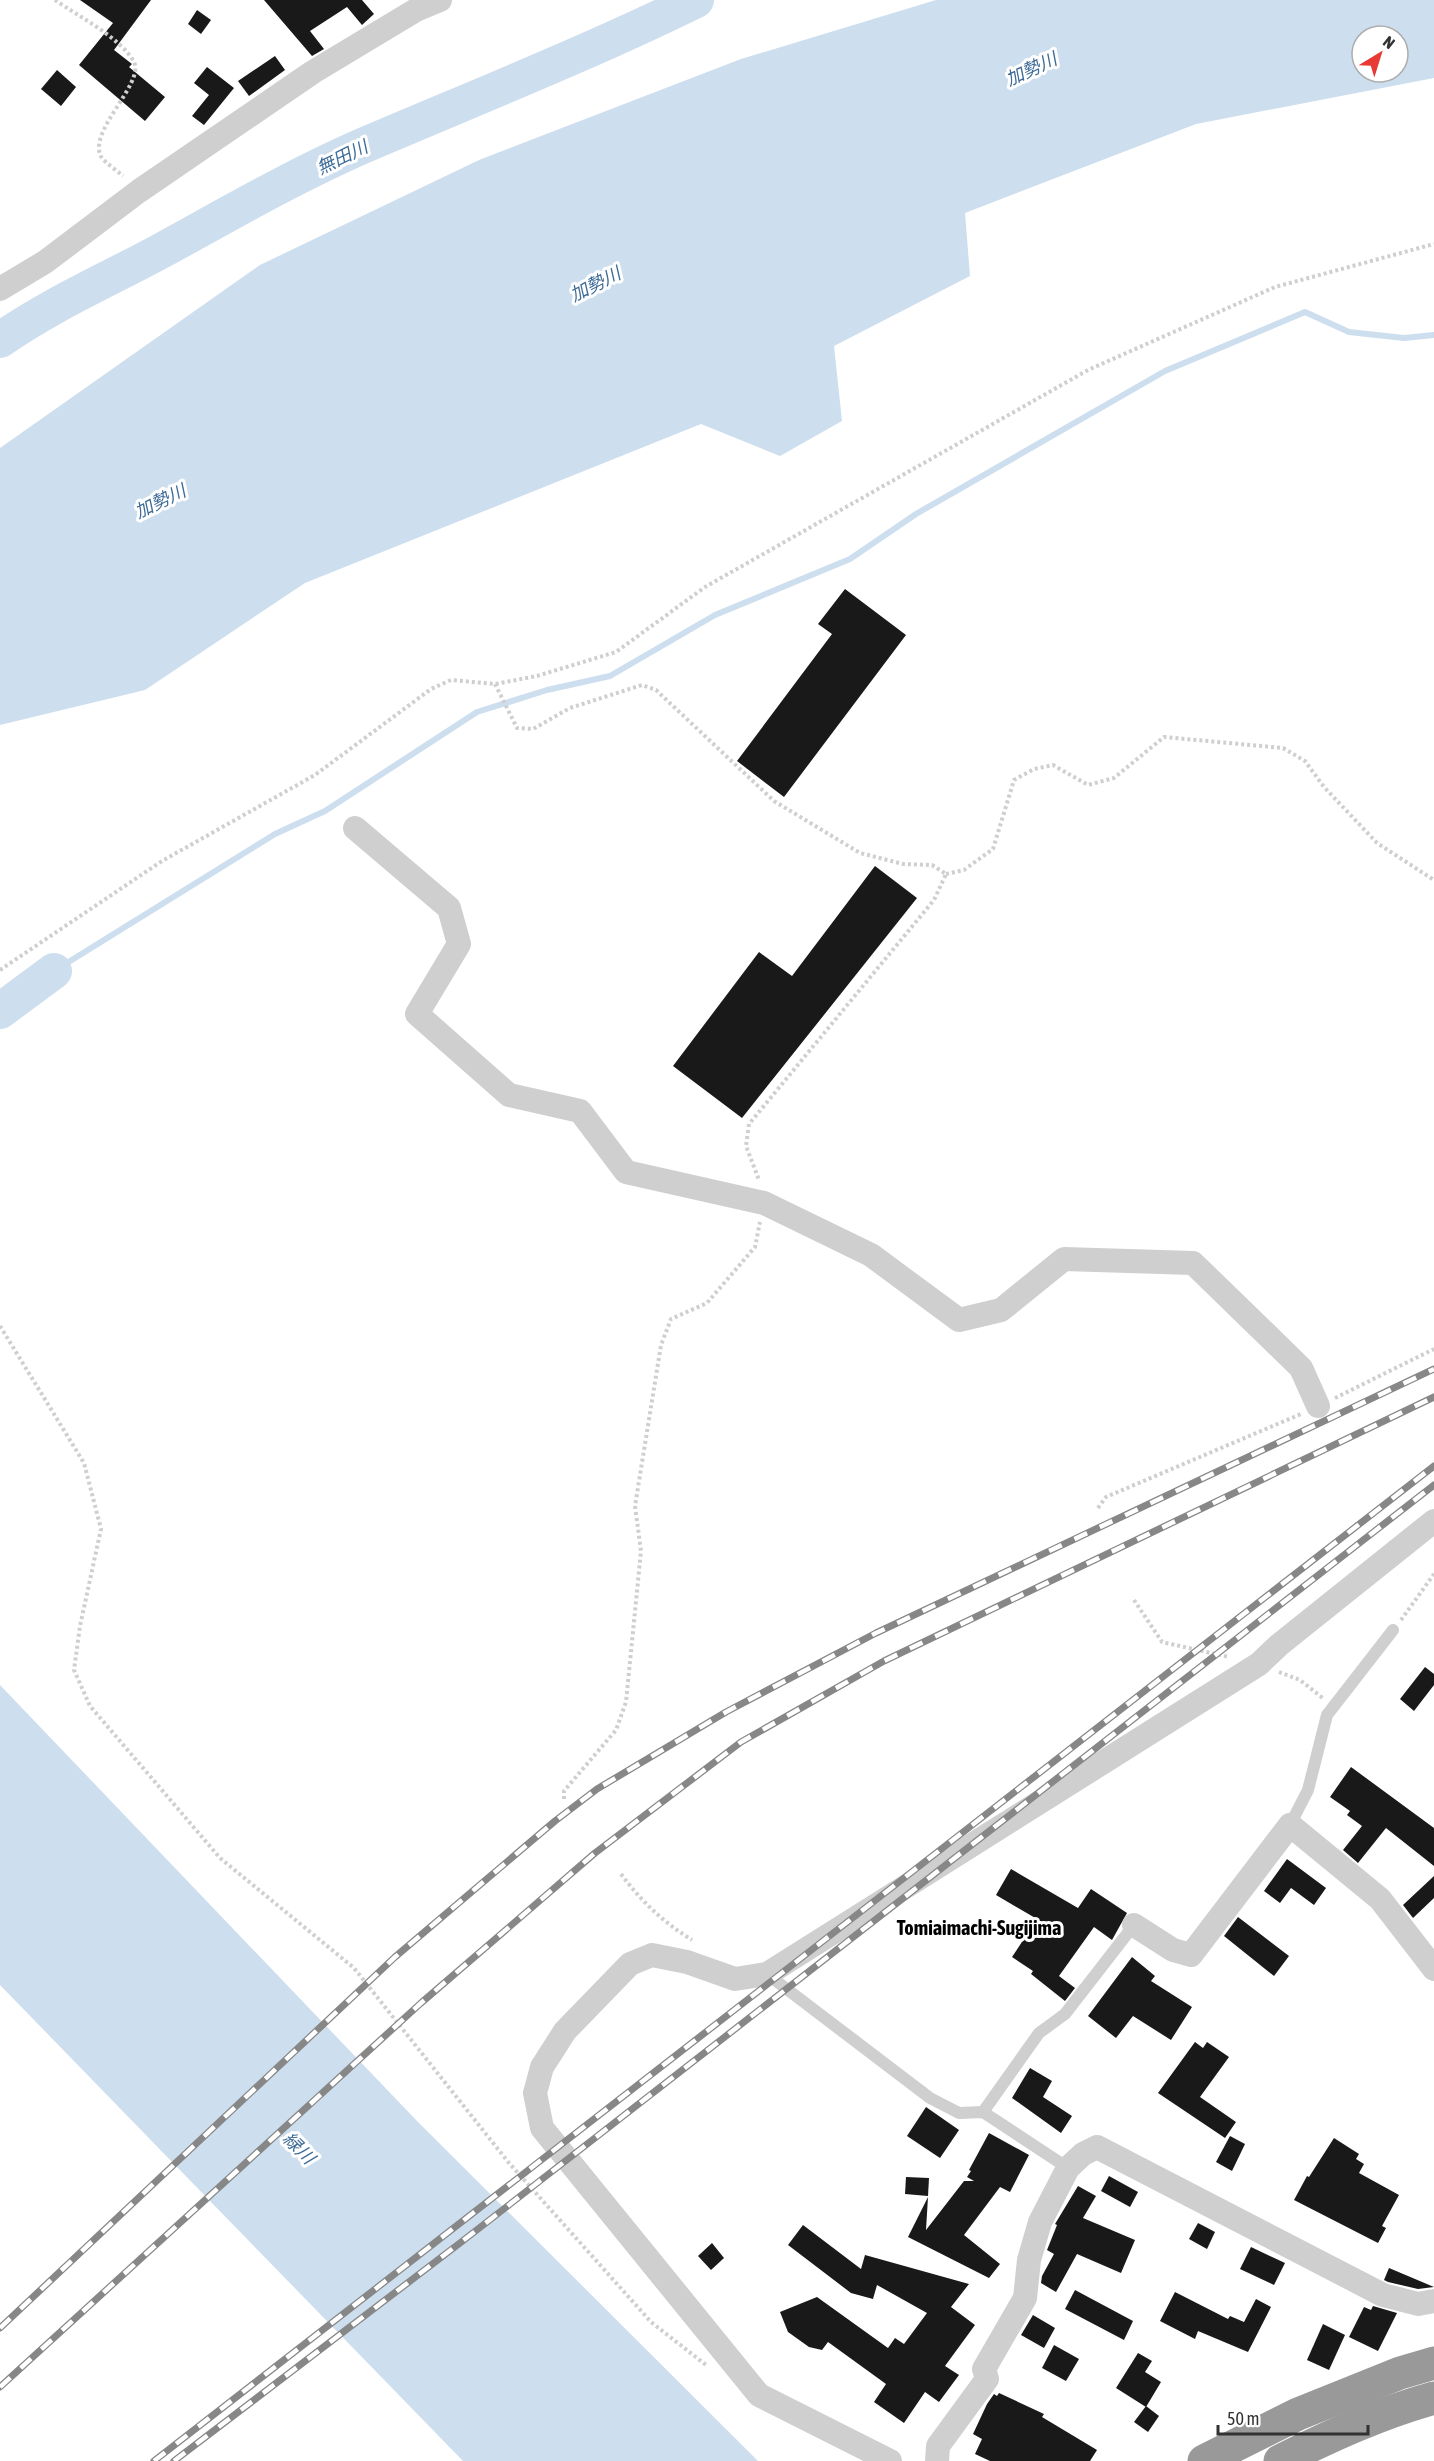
<svg xmlns="http://www.w3.org/2000/svg" width="1434" height="2461" font-family="'Asap Condensed','Noto Sans JP',sans-serif">
  <rect width="100%" height="100%" fill="#fff"/>
  <g fill="#cddeee" fill-rule="evenodd">
    <path d="M936 0H1434V78L1196 124 965 213 970 276 834 346 842 421 780 456 701 424 305 583 145 690 0 725V448L260 265 479 160 741 59ZM1362 36H1398V72H1362Z"/>
    <polygon points="0,1685 417,2121 758,2461 463,2461 0,1985"/>
  </g>
  <g fill="none" stroke-linecap="round" stroke-linejoin="round">
    <polyline stroke="#cddeee" stroke-width="6" points="54,971 275,834 325,811 477,712 547,690 610,676 715,615 850,559 916,514 1165,371 1305,312 1349,332 1404,338 1434,335"/>
    <g stroke="#cddeee" stroke-width="36">
      <path d="M0 340C50 305 105 281 159 252 225 216 290 178 360 147 472 99 586 54 696 0"/>
      <polyline points="0,1011 54,971"/>
    </g>
  </g>
  <g fill="#191919">
    <polygon points="80,0 151,0 114,50 132,64 129,67 165,97 145,121 79,65 113,23"/>
    <polygon points="264,0 362,0 374,14 362,25 347,7 310,31 324,49 312,56"/>
    <polygon points="197,10 211,20 201,34 188,24"/>
    <polygon points="275,56 285,70 249,96 238,81"/>
    <polygon points="207,67 234,88 204,125 192,116 209,95 194,83"/>
    <polygon points="57,70 76,87 61,106 41,89"/>
    <polygon points="845,589 906,635 784,797 737,761 832,634 818,624"/>
    <polygon points="875,866 917,898 742,1118 673,1066 759,952 792,976"/>
    <polygon points="1425,1667 1434,1674 1434,1685 1414,1711 1400,1699"/>
    <polygon points="1351,1767 1434,1828 1434,1866 1386,1828 1358,1863 1343,1850 1362,1826 1347,1815 1350,1811 1330,1797"/>
    <polygon points="1287,1859 1326,1888 1314,1905 1291,1888 1280,1903 1264,1891"/>
    <polygon points="1011,1869 1078,1908 1091,1889 1127,1913 1112,1940 1094,1927 1059,1976 1075,1988 1065,2001 1031,1974 1033,1971 1012,1957 1037,1919 996,1895"/>
    <polygon points="1434,1876 1434,1898 1413,1918 1403,1905"/>
    <polygon points="1238,1917 1289,1956 1274,1976 1224,1936"/>
    <polygon points="1132,1957 1155,1976 1151,1981 1192,2007 1171,2040 1133,2016 1116,2038 1088,2016"/>
    <polygon points="1195,2042 1203,2048 1207,2042 1229,2057 1200,2097 1236,2122 1225,2138 1158,2093"/>
    <polygon points="1030,2068 1052,2081 1043,2097 1072,2116 1061,2133 1012,2098"/>
    <polygon points="926,2107 959,2130 940,2158 907,2136"/>
    <polygon points="989,2133 1029,2155 1010,2192 1000,2187 964,2235 1000,2264 989,2278 908,2237 928,2197 926,2230 964,2181 974,2181 967,2177 971,2171 969,2170"/>
    <polygon points="1230,2136 1245,2144 1232,2171 1216,2162"/>
    <polygon points="1334,2138 1359,2154 1356,2159 1364,2164 1359,2173 1399,2195 1382,2226 1386,2228 1378,2243 1294,2200 1307,2176 1309,2177"/>
    <polygon points="1109,2176 1138,2192 1130,2207 1101,2191"/>
    <polygon points="906,2177 929,2178 928,2196 905,2194"/>
    <polygon points="1078,2186 1096,2196 1083,2218 1135,2240 1121,2273 1077,2254 1056,2292 1041,2283 1042,2276 1054,2254 1047,2250 1057,2225 1055,2224"/>
    <polygon points="1198,2223 1215,2232 1207,2249 1189,2239"/>
    <polygon points="803,2225 861,2269 865,2255 969,2284 951,2307 975,2325 945,2366 959,2375 939,2402 925,2392 904,2423 874,2402 886,2384 828,2342 822,2350 809,2347 788,2332 780,2312 817,2297 888,2348 895,2338 904,2344 927,2313 877,2285 873,2299 851,2293 788,2245"/>
    <polygon points="712,2243 724,2258 711,2270 698,2256"/>
    <polygon points="1251,2247 1285,2263 1274,2285 1240,2269"/>
    <polygon points="1389,2268 1434,2287 1418,2289 1388,2282 1384,2280"/>
    <polygon points="1075,2290 1133,2321 1124,2340 1065,2309"/>
    <polygon points="1175,2292 1228,2319 1230,2316 1244,2322 1256,2299 1271,2307 1248,2352 1198,2331 1195,2339 1160,2321"/>
    <polygon points="1373,2306 1397,2313 1378,2351 1349,2337 1364,2307 1371,2310"/>
    <polygon points="1033,2315 1055,2328 1044,2348 1021,2335"/>
    <polygon points="1323,2324 1345,2335 1329,2370 1307,2360"/>
    <polygon points="1054,2345 1079,2359 1066,2381 1042,2368"/>
    <polygon points="1138,2353 1152,2361 1145,2372 1161,2382 1146,2407 1116,2388"/>
    <polygon points="999,2393 1044,2414 1042,2417 1097,2450 1090,2461 990,2461 975,2454 982,2439 973,2434 987,2404 994,2394 997,2396"/>
    <polygon points="1146,2406 1159,2416 1148,2432 1134,2422"/>
  </g>
  <g fill="none" stroke-linecap="round" stroke-linejoin="round">
    <g stroke="#cfcfcf" stroke-width="4" stroke-dasharray="3 3" stroke-linecap="butt">
      <path d="M55 0C78 16 121 38 134 62 145 84 85 133 102 158 107 164 116 170 123 176"/>
      <polyline points="495,684 517,728 533,729 570,708 642,685 656,690 774,801 860,853 903,864 932,865 946,874 934,900 749,1124 746,1146 759,1180"/>
      <polyline points="946,874 964,870 993,849 1014,780 1034,769 1053,765 1088,785 1114,778 1164,737 1283,748 1305,761 1324,787 1377,843 1434,880"/>
      <polyline points="0,970 162,861 315,775 431,689 451,680 495,684 537,676 616,652 705,587 1088,370 1275,287 1434,244"/>
      <polyline points="0,1326 84,1463 101,1529 80,1626 74,1670 90,1706 220,1858 354,1968 509,2163 651,2322 706,2365"/>
      <polyline points="1335,1398 1434,1349"/>
      <polyline points="1098,1508 1106,1497 1301,1414"/>
      <polyline points="1134,1600 1162,1642 1229,1657"/>
      <polyline points="1401,1620 1434,1574"/>
      <polyline points="1279,1672 1300,1680 1324,1699"/>
      <polyline points="564,1799 564,1791 616,1730 626,1702 641,1551 635,1506 661,1345 671,1319 707,1303 755,1247 760,1222"/>
      <path d="M621 1874C641 1901 663 1922 692 1940"/>
    </g>
    <g stroke="#cfcfcf" stroke-width="12">
      <polyline points="1290,1825 1308,1790 1327,1715 1393,1630"/>
      <polyline points="767,1974 930,2098 959,2113 983,2112 1068,2168"/>
      <polyline points="983,2112 1039,2033 1065,2014 1134,1925"/>
    </g>
    <g stroke="#cfcfcf" stroke-width="24">
      <polyline points="0,289 45,262 139,191 313,72 416,10 440,0"/>
      <polyline points="355,828 449,908 459,944 417,1014 509,1095 580,1111 626,1172 764,1203 871,1255 959,1320 1001,1310 1064,1259 1193,1263 1301,1368 1318,1406"/>
      <polyline points="1134,1925 1173,1950 1191,1955 1290,1825 1380,1899 1434,1969"/>
      <polyline points="890,2461 759,2395 542,2128 535,2093 542,2067 565,2031 630,1964 652,1955 687,1962 735,1979 767,1974 1259,1664 1279,1645 1434,1521"/>
      <polyline points="937,2461 938,2446 987,2379 984,2369 1025,2298 1029,2260 1040,2222 1068,2168 1083,2154 1097,2147 1383,2295 1418,2304 1434,2301"/>
    </g>
    <g stroke="#999" stroke-width="33">
      <polyline points="1204,2461 1298,2414 1400,2373 1434,2363"/>
      <path d="M1280 2461C1330 2436 1380 2413 1434 2398"/>
    </g>
    <g stroke="#878787" stroke-width="7">
      <g id="rail">
        <polyline points="0,2328 395,1957 555,1821 597,1789 726,1712 876,1633 1434,1369"/>
        <polyline points="0,2387 421,2003 595,1853 741,1742 884,1661 1434,1397"/>
        <polyline points="154,2461 1434,1466"/>
        <polyline points="174,2461 460,2243 1434,1485"/>
      </g>
    </g>
    <use href="#rail" stroke="#fff" stroke-width="4.5" stroke-dasharray="14" stroke-linecap="butt"/>
  </g>
  <g text-anchor="middle" dominant-baseline="central" stroke-width="6" stroke-linejoin="round" paint-order="stroke">
    <g font-size="18" font-style="italic" fill="#3d6b97" stroke="#fff">
      <text transform="translate(1031 69) rotate(-25)">加勢川</text>
      <text transform="translate(342 157) rotate(-26)">無田川</text>
      <text transform="translate(595 284) rotate(-27)">加勢川</text>
      <text transform="translate(160 501) rotate(-26)">加勢川</text>
      <text transform="translate(299 2148) rotate(45)">緑川</text>
    </g>
    <g font-size="20" font-weight="bold" fill="#000" stroke="#fff">
      <text x="979" y="1927">Tomiaimachi-Sugijima</text>
    </g>
  </g>
  <g transform="translate(1380 54) rotate(38)"><circle r="28" fill="#ffffff" stroke="#adadad" stroke-width="1.5"/>
  <path d="M0-4.5L10 22L0 15L-10 22Z" fill="#e93934"/>
  <text y="-9" font-size="16" font-weight="bold" text-anchor="middle" fill="#323232">N</text>
  </g>
  <path d="M1218 2425v9h150v-9" fill="none" stroke="#323232" stroke-width="3"/>
  <text x="1227" y="2425" font-size="18" fill="#323232" stroke="#ffffff" stroke-width="4.5" paint-order="stroke">50 m</text>
</svg>
